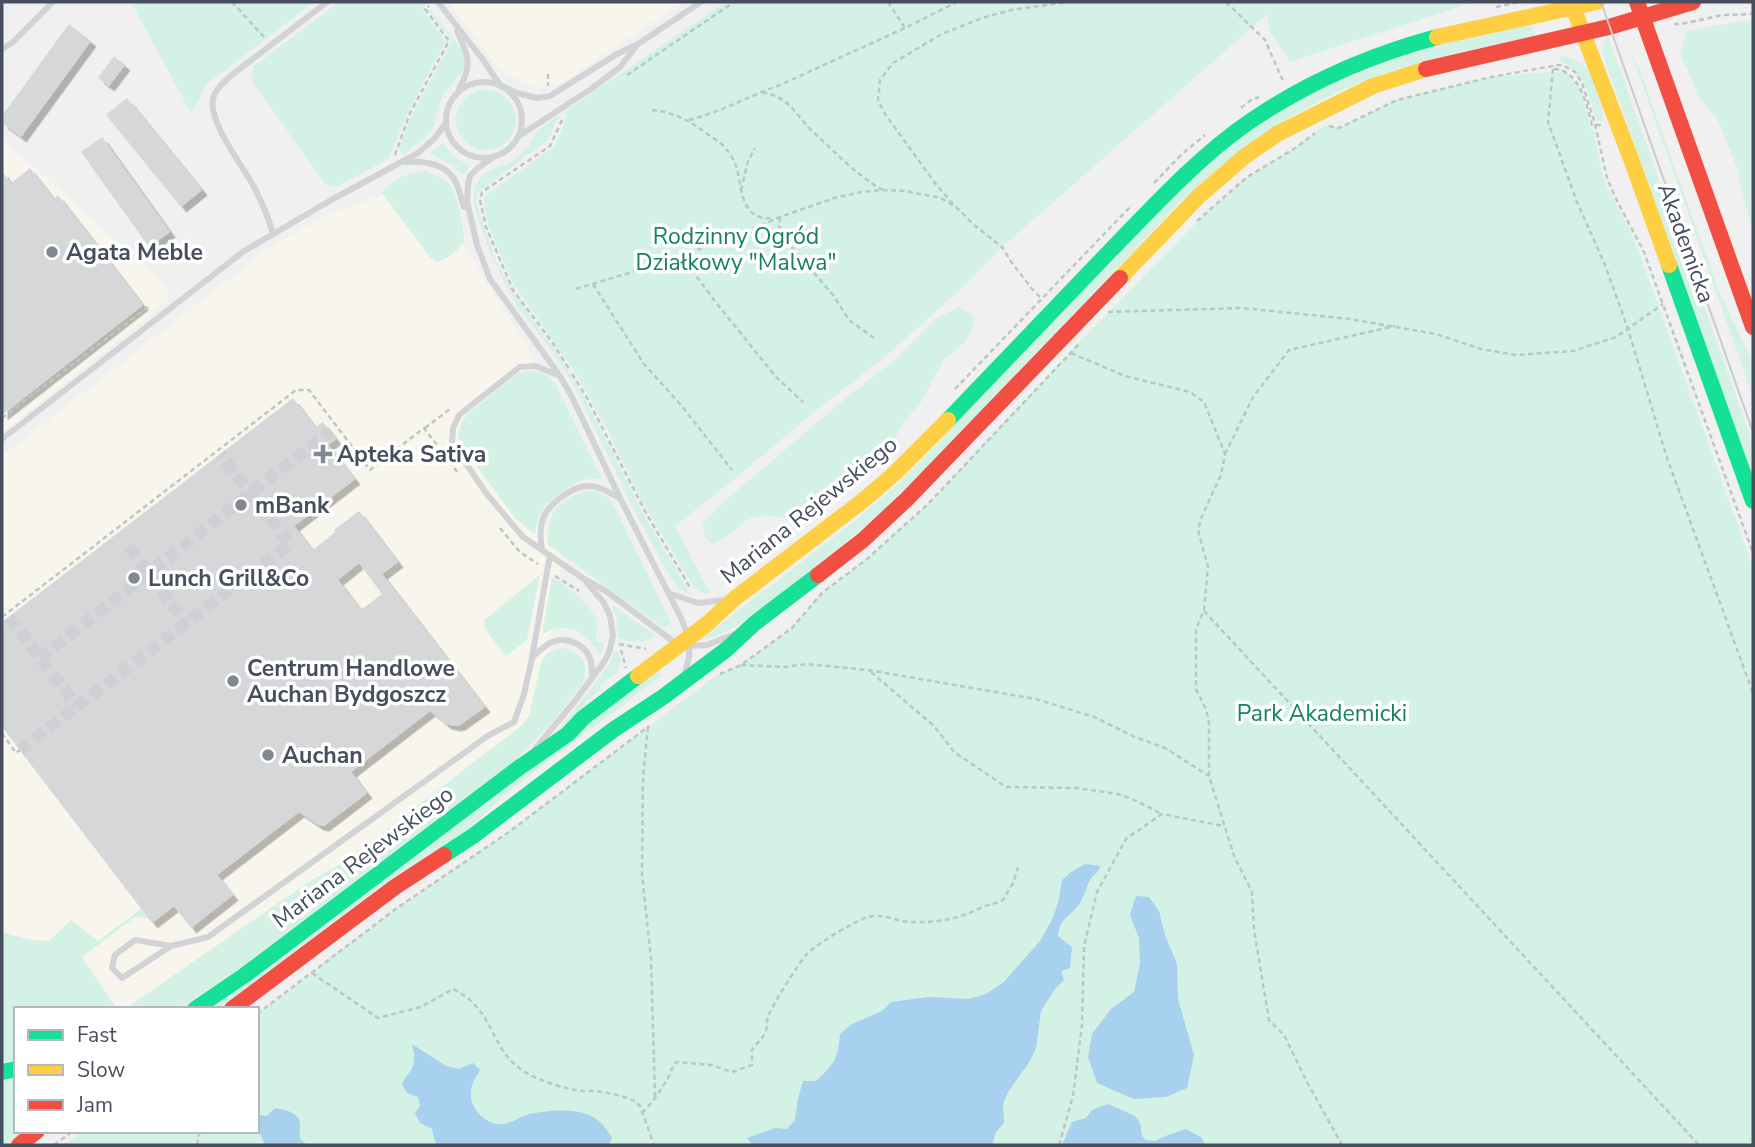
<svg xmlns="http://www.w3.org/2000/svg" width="1755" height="1147" font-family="'Nunito Sans',sans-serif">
  <defs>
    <filter id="shadow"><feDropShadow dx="5.5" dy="5.5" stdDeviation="0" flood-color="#0004"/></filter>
  </defs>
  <rect width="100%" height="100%" fill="#f1f0f0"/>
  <g fill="#f8f6ec">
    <polygon points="449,2 683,2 562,83 537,89 500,70"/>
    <polygon points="2,139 165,284 169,300 2,433"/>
    <polygon points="408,185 454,230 534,358 523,513 563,550 540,712 346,868 134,1009 111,1009 2,938 2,456 273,245 326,216"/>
  </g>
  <g fill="#d4f1e5">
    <polygon points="131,2 314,2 207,84 191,113"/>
    <polygon points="339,2 425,2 427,4 422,9 446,41 407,114 389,158 337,187 325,184 251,80 253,67"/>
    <polygon points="726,2 1474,2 1290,62 1269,30 1267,14 1002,247 960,290 882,359 808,417 738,476 675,526 710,593 703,593 695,589 641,500 608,431 578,377 513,283 488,225 484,205 484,199 488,193 554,147 567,117 564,112"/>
    <polygon points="429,8 462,50 464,56 464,70 444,93 440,102 433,129 422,140 403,155 399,149 411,116 452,41 428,10"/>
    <polygon points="1753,20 1753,232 1740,184 1738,170 1718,120 1698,96 1680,52 1687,31 1719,25"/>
    <path d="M1531 24 1535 36C1495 45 1455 53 1415 64 1319 90 1240 143 1170 213L898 498 828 557 737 626 714 637 706 638 704 637 855 521 898 484 1181 189C1241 132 1311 86 1390 59 1435 43 1484 35 1531 24Z"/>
    <polygon points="1607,33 1753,444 1753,479 1604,58 1603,49"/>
    <polygon points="1631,52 1639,68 1718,288 1753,364 1753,397"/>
    <path d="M1560 56C1596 59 1597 92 1604 121L1597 120C1588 96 1586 74 1561 61Z"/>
    <path d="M1563 71C1581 81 1586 109 1590 128L1594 130 1599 160 1606 185 1633 236 1753 567V1145H64L83 1131H257V1014L397 908 509 832 717 675 741 665 792 628 822 593 867 559 928 504 1069 353 1199 220 1247 177 1297 147 1324 125 1339 128 1397 100 1491 77Z"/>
    <circle cx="486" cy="120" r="30"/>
    <path d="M559 115 560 117C552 124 554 131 548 140L477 193 476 203 496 261 512 291 552 346 582 393 645 516 691 595 679 588 670 577 634 510 575 387 552 351 518 307 506 286 489 250 474 205V188L484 173 489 170 507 164 518 157 529 145 536 132Z"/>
    <path d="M443 143 452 155 470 166 463 175C453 164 443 159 429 154Z"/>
    <path d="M425 171C432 174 440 176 446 181 458 192 464 226 464 242 456 252 449 259 436 262L430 257 381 192C396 180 405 172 425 171Z"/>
    <polygon points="958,307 972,314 974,324 965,342 943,360 922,401 903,423 889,450 826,503 798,519 762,515 746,520 734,532 713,544 706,539 702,524 719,506 846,398 896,359 934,320"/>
    <path d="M525 371C538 370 546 373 555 383L602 479H588L575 483 546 504 538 517 535 534 516 519 510 511 463 448 458 436 461 424 467 414 518 373Z"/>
    <path d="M596 491 608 497 614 505 671 623 664 628 547 544C548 536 548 528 550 521 555 502 578 490 596 491Z"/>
    <polygon points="540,575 527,640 506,656 485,629 484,620"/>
    <path d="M552 577C567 587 586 599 595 617 598 624 596 633 596 641L604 644 600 654C591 640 577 625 558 628 553 629 547 632 542 634Z"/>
    <path d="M611 604 612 605 655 635C643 644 631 644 618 637L617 620Z"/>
    <path d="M564 648C580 651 590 665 583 681 580 689 572 696 567 703 551 724 533 743 514 761L228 977 178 1009H125L310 881 343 863 521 726 529 716 541 663C546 653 553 649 564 648Z"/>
    <path d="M616 650C628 668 614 674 600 685L602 689 585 702 587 706 566 728 555 735 608 666Z"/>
    <polygon points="658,671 661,676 509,791 470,828 382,886 234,998 217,1009 209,1009 249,981"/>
    <path d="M141 909 148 918 135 917 82 957 117 1009H16V1060L2 1063V932C17 936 35 943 50 940L71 920 98 941Z"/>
    <polygon points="16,1077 16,1131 25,1131 6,1145 2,1145 2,1081"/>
  </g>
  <g fill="#a8d0ef">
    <path d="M1085 864 1101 866C1098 872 1093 875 1090 880 1085 889 1084 899 1077 907 1067 918 1060 919 1058 936L1072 947 1070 968 1061 971 1064 980 1055 989 1041 1011 1036 1048 1030 1061 1008 1092 1003 1104 1004 1123 996 1132 992 1145H752L747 1138 775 1128 787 1129 795 1120 798 1098 803 1081H816C834 1065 838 1058 840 1034L852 1024 882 1011 891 1002 929 997 969 999 986 994 1004 982 1040 941 1053 918 1059 899 1062 880 1071 872Z"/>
    <polygon points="1136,896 1149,897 1159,911 1165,935 1177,964 1178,999 1194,1055 1187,1088 1166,1097 1134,1099 1097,1083 1088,1057 1092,1034 1111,1009 1134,992 1140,963 1139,938 1130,915"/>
    <path d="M412 1044 446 1066 459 1069 473 1063 480 1070C475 1078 470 1086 471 1096 471 1109 486 1124 499 1124 510 1125 520 1116 530 1114 537 1112 545 1112 552 1111 580 1109 598 1113 612 1138L609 1145H436L432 1129 420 1123 415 1113 420 1106 418 1097 407 1093 402 1084C412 1066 418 1067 412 1044Z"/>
    <polygon points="1108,1104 1135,1116 1140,1123 1142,1136 1146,1140 1155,1141 1168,1135 1186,1129 1202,1138 1205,1145 1062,1145 1072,1122 1086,1118 1092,1110"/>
    <path d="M257 1108 260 1115 267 1116 275 1108C285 1110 300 1112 300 1125 300 1129 299 1134 300 1138L307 1145H265L257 1126Z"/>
  </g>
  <g fill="#d6d7d9" fill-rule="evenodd" filter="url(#shadow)">
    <polygon points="69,24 91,41 21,137 2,123 2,116"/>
    <polygon points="114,56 125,65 109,86 98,78"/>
    <polygon points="127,98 202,190 181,207 106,115"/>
    <polygon points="102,137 170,232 149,247 81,152"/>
    <polygon points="30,168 54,199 58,195 143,305 2,415 2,171 11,183"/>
    <path d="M293 398 315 427 323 422 336 439 328 445 355 479 294 526 313 550 335 532 334 530 359 511 398 562 382 574 485 707 460 725 455 726 446 724 430 711 351 772 367 793 324 826 318 825 299 812 217 875 233 895 191 928 174 906 152 923 2 727V622ZM359 563 382 594 361 610 338 580Z"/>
  </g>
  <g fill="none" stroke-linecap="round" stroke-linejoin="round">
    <g stroke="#cfd0d3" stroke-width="12" stroke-dasharray="12 6" stroke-linecap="butt">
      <polyline points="129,547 186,623"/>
      <polyline points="9,617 77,706"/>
      <polyline points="40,658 330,431"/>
      <polyline points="20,750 290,544 220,454"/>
    </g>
    <g stroke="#bbc7c6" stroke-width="2.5" stroke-dasharray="5 3.5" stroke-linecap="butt">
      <polyline points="232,2 265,38"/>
      <polyline points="888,2 905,28"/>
      <polyline points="1226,2 1265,40 1284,83"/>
      <polyline points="1496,7 1520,2"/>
      <polyline points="1674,24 1682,24 1722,15 1753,14"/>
      <polyline points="1553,69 1548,122 1577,202 1605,265 1628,329 1667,458 1753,693"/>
      <path d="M1554 69C1578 69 1587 104 1592 125H1602"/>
      <polyline points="548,74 548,86"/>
      <polyline points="627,75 734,2"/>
      <path d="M762 92C791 98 794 113 812 131 835 152 856 175 883 190"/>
      <polyline points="1241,108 1251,100 1259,97"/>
      <path d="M652 110C677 113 690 121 710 136 716 140 723 144 727 150 731 155 735 162 737 169 742 190 742 222 773 218"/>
      <polyline points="562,120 550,146 482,192 480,200 486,227 513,290 552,342 569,369"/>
      <path d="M689 120C721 112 749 96 780 85L905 28 957 2"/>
      <polyline points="1329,126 1339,128 1397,100 1491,77 1558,65 1563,65 1575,72 1582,83 1594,120 1607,178 1616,199 1644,252 1753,553"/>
      <polyline points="395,155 410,113 449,41 425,9 429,6"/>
      <polyline points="1154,183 1182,154 1205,135"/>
      <polyline points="741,190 748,161 755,148"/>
      <polyline points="953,204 935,183 885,114 878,100 880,80 893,63 942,34 982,18 1011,10 1068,2"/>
      <polyline points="780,217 779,226 783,237 833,295 849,320 874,338"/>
      <polyline points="1197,221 1247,177 1297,147 1315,133"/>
      <polyline points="685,254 697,277 714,300 776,377 803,402"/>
      <polyline points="593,284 644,364 681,405 732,470"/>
      <polyline points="576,289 665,262 748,231 780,217 834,198 861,192 883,190 905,191 941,198 957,208 973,224 1002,247 1012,263 1033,290 1041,298"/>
      <polyline points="1108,312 1242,308 1350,319 1436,334 1481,349 1516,355 1573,351 1616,337 1663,304"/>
      <polyline points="1071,353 1125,376 1190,392 1204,402 1225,454 1221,475 1202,516 1198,530 1208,567 1204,610 1196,629 1196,689 1206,709 1209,723 1209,776 1234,856 1252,892 1254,930 1269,1020 1284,1035 1306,1080 1342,1145"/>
      <polyline points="572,374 586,396 646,513 691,589"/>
      <polyline points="955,389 1132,205"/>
      <polyline points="2,418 148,307"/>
      <polyline points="425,428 450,409"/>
      <polyline points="1225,454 1253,397 1289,350 1395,326"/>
      <polyline points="500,528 520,552 538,564"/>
      <polyline points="555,576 579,591"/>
      <polyline points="1204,611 1699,1145"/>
      <polyline points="2,617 296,390 309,390 370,470 424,428 458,473"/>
      <polyline points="619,644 646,649"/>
      <polyline points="621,650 626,668"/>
      <polyline points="741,665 784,667 807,664 868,670 1036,699 1094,717 1135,737 1165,748 1209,776"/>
      <polyline points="871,672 934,726 954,752 1006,787 1076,788 1118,794 1132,799 1162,814"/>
      <polyline points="720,674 741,665 792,628 822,593 867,559 928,504 1079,344"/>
      <polyline points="648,727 643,778 642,874 651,959 655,1097"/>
      <polyline points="2,733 16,753 20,750"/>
      <path d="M312 973 378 1018 421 1007 453 989C495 1009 489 1048 522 1070 534 1079 567 1090 583 1091 586 1092 590 1090 593 1091 607 1092 623 1096 635 1101L640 1106 654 1145"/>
      <polyline points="257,1014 397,908 509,832 649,726"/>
      <path d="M642 1113C652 1103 661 1090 668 1078 671 1072 672 1067 676 1062L711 1065 732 1072 752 1065V1050C756 1044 762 1039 765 1033 768 1027 766 1023 768 1017 769 1010 802 958 808 953 818 943 855 921 868 917 883 913 895 921 910 922 939 923 958 919 983 907 989 904 996 904 1003 900L1013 883 1018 867"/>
      <polyline points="54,1145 73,1131"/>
      <polyline points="197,1145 200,1131"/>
      <polyline points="1059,1145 1073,1096 1082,1025 1084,946 1097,892 1126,839 1162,814 1224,826"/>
    </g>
    <g stroke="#d2d3d6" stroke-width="6">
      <polyline points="438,2 484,61 500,85 517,93 537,98 550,96 617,54 638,44 701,2"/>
      <path d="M457 31C468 54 473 65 459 89"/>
      <polyline points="2,49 12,43 53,2"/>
      <circle cx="484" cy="120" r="38"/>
      <polyline points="519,136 591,89 620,67 637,45"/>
      <path d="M495 156 479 167 470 176 468 184 467 201 477 245 490 279 560 376 572 397 620 498 682 620C691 643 692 652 684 676"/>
      <path d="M406 162C422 161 444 163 454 179 459 187 461 198 464 207"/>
      <path d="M273 233C268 217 262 202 254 187 243 166 208 122 213 99 215 89 225 81 233 74L327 2"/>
      <polyline points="558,375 535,366 520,367 459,415 453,428 452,443 486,493 523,537 584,579 606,591 678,645"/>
      <polyline points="2,439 244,251 333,199 418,153 434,139 446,123"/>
      <path d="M542 549C540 539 540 526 544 516 550 503 573 486 588 486 599 486 608 492 618 497"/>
      <polyline points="668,593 698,603 725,600"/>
      <polyline points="689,646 707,645 735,634"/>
      <path d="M532 658C538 652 546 643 555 641 570 637 587 646 591 661 592 667 592 673 592 678"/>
      <polyline points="535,749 574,702 604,662 609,653 613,635 610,616 604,603 587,583"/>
      <polyline points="171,946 135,940 115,955 112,968 122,978 171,946 208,937 489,735 514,722 524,694 531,663 550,555"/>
    </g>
    <g stroke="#16e098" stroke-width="16">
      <polyline points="1669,265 1753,501"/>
      <path d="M948 420C1001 364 1055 308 1109 252 1153 207 1197 158 1249 122 1306 83 1370 55 1437 37"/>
      <polyline points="444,855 473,836 613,730 663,697 727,649 755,623 818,575"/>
      <polyline points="195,1009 245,975 520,767 568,734 583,718 638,676"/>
      <polyline points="2,1072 16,1069"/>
    </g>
    <g stroke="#ffcf43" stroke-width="16">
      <polyline points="1571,2 1631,159 1669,265"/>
      <polyline points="1437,37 1597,2"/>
      <polyline points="1120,278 1199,196 1244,157 1277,134 1373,86 1426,69"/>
      <polyline points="638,676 707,624 734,599 865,499 895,473 948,420"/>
    </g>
    <g stroke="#f24e42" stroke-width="16">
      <polyline points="1637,2 1753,327"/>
      <polyline points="1426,69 1609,27 1693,2"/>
      <polyline points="818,575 863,540 907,499 1120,278"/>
      <polyline points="232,1009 395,887 444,855"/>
      <polyline points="19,1145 37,1131"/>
    </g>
    <polyline stroke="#cacbcd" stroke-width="2" points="1601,2 1753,432"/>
  </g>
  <g fill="#828791" stroke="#fff" stroke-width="2.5">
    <circle cx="52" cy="252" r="7"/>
    <path d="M319.5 443.5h7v7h7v7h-7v7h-7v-7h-7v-7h7z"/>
    <circle cx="241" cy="505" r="7"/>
    <circle cx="134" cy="578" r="7"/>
    <circle cx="233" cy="681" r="7"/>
    <circle cx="268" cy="755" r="7"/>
  </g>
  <g text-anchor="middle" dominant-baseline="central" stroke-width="7" stroke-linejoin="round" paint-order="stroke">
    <g font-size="23" fill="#148264" stroke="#fff">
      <text x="736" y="236">Rodzinny Ogród<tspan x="736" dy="26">Działkowy "Malwa"</tspan></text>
      <text x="1322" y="713">Park Akademicki</text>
    </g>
    <g font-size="23" fill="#474e5e" stroke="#fff">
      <text transform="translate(1686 243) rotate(70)">Akademicka</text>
      <text transform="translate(809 510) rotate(-39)">Mariana Rejewskiego</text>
      <text transform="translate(363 857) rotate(-37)">Mariana Rejewskiego</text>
    </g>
    <g font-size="23" font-weight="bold" fill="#474e5e" stroke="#fff" text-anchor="start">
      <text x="66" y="252">Agata Meble</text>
      <text x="337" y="454">Apteka Sativa</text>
      <text x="255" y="505">mBank</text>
      <text x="148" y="578">Lunch Grill&amp;Co</text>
      <text x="247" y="668">Centrum Handlowe<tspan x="247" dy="26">Auchan Bydgoszcz</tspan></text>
      <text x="282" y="755">Auchan</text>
    </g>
  </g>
  <rect width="1755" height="1147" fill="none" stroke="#474e5e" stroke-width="7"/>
  <rect x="14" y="1007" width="245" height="126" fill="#ffffff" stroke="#b5b8bf" stroke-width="2"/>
  <rect x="28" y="1030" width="35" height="10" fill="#16e098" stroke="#b5b8bf" stroke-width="2"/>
  <text x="77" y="1042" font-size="21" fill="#474e5e">Fast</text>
  <rect x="28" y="1065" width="35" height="10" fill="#ffcf43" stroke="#b5b8bf" stroke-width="2"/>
  <text x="77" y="1077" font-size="21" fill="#474e5e">Slow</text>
  <rect x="28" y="1100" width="35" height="10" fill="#f24e42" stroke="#b5b8bf" stroke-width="2"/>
  <text x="77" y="1112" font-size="21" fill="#474e5e">Jam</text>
</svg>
